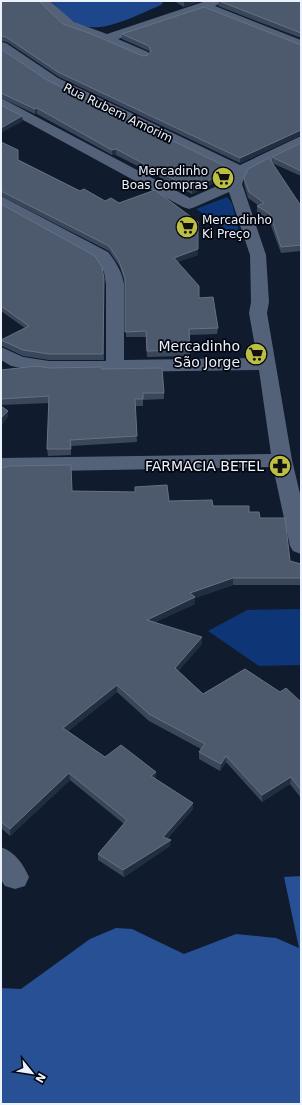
<svg xmlns="http://www.w3.org/2000/svg" width="302" height="1105" font-family="'DejaVu Sans',sans-serif">
  <rect width="100%" height="100%" fill="#101b2e"/>
  <g fill="#0e3575">
    <polygon points="227,197 232,203 241,239 196,209"/>
    <polygon points="301,609 301,665 259,666 208,631 247,610"/>
  </g>
  <path fill="#1e478b" d="M51 1H164L161 5C138 14 98 38 74 22 66 16 58 8 51 1Z"/>
  <polygon fill="#275095" points="301,876 301,1104 1,1104 1,988 21,989 90,939 116,928 132,929 184,954 236,934 276,938 299,948 284,877"/>
  <g fill="none" stroke-linecap="round" stroke-linejoin="round">
    <g fill="#546279" fill-rule="evenodd">
      <polygon points="37,1 50,1 74,22 107,34 206,1 224,1 215,6 301,40 301,49 204,10 118,39 148,52 150,55 148,58 143,59 90,36 64,28"/>
      <path d="M1 42 6 43 58 78 240 165 301 136V146L246 174 242 184 266 255 269 302 267 313 292 460 301 498V554L293 551 290 546 273 467 1 472V458L271 454 259 370 49 373 11 366 1 360V347L23 357 49 361H106V284L104 272 96 260 1 207V196L108 252C116 262 122 272 124 284V360L257 358 249 313 251 302 250 255 229 192 195 207 189 209 183 207 1 108V98L190 198 228 181 231 173 48 84 1 52Z"/>
      <path d="M1 847C15 852 23 864 29 877L25 886 15 889 5 886 1 880Z"/>
    </g>
  </g>
  <g fill="#3a475b">
    <polygon points="1,1 143,56 148,55 150,53 149,51 122,39 122,34 301,45 301,135 240,163 59,77 7,42 1,41"/>
    <polygon points="174,1 201,1 184,7"/>
    <polygon points="219,1 301,1 301,38 218,6"/>
    <polygon points="1,49 47,80 229,174 227,180 224,181 222,179 192,194 116,155 112,155 37,114 35,114 1,98"/>
    <polygon points="1,142 19,160 80,191 198,249 198,255 177,262 218,328 217,334 189,335 190,356 147,357 146,337 126,337 125,283 120,267 109,251 1,196"/>
    <polygon points="301,143 301,176 272,163 272,157"/>
    <polygon points="244,178 301,206 301,251 281,253 269,220 257,212 257,206 259,206 248,198 244,184"/>
    <polygon points="1,204 102,267 104,360 49,360 23,356 2,346 1,340 25,328 1,311"/>
    <polygon points="49,368 102,369 164,393 164,399 143,400 143,406 135,406 137,442 71,446 71,455 48,456 47,449 49,403 1,405 1,370"/>
    <polygon points="1,468 73,491 135,492 135,487 169,501 249,512 260,518 290,561 301,564 301,585 233,585 195,598 195,604 155,622 202,644 178,671 203,694 280,692 301,702 301,798 290,784 262,802 226,762 220,771 199,759 199,752 201,749 149,721 117,692 68,731 105,757 156,778 155,779 193,803 193,809 167,839 170,846 124,877 98,860 98,854 124,824 70,780 10,836 1,828"/>
  </g>
  <g fill="#212e42">
    <polygon points="187,1 201,1 184,7 184,2"/>
    <polygon points="37,108 37,114 35,114 35,109"/>
    <polygon points="22,116 23,121 1,133 1,128"/>
    <polygon points="301,130 301,135 240,163 240,158"/>
    <polygon points="116,149 116,155 112,155 112,150"/>
    <polygon points="229,168 229,174 227,180 224,181 224,176"/>
    <polygon points="222,174 222,179 192,194 192,189"/>
    <polygon points="198,249 198,255 174,263 174,258"/>
    <polygon points="8,411 8,417 1,426 1,418"/>
    <polygon points="233,578 233,585 195,598 195,604 147,626 147,620 190,593"/>
    <polygon points="202,637 202,644 175,675 175,668"/>
    <polygon points="117,685 117,692 64,735 63,728"/>
    <polygon points="226,756 226,762 220,771 221,764"/>
    <polygon points="156,772 156,778 151,783 151,776"/>
    <polygon points="69,773 70,780 10,836 10,829"/>
    <polygon points="291,777 290,784 262,802 262,795"/>
    <polygon points="193,803 193,809 163,844 163,837"/>
    <polygon points="171,840 170,846 124,877 123,870"/>
  </g>
  <g fill="#4d596d" stroke="#667183">
    <polygon points="1,1 39,1 63,24 89,33 143,56 148,55 151,51 149,46 122,34 204,7 301,45 301,130 240,158 58,72 6,37 1,36"/>
    <polygon points="219,1 301,1 301,33"/>
    <polygon points="1,49 47,80 229,168 227,175 224,176 222,174 192,189 116,149 112,150 37,108 35,109 1,93"/>
    <polygon points="1,105 22,116 1,128"/>
    <polygon points="1,142 18,150 18,160 80,191 84,189 105,201 111,198 119,203 155,190 198,222 198,249 174,258 199,286 199,298 213,297 218,328 189,329 190,350 147,351 146,331 125,332 125,278 119,261 109,246 1,191"/>
    <polygon points="301,143 301,171 272,157"/>
    <polygon points="269,158 301,206 301,245 281,247 270,214 257,206 264,203 249,192 244,178 248,169"/>
    <polygon points="1,204 95,256 102,267 104,279 103,354 49,354 23,350 1,340 29,326 1,306"/>
    <polygon points="37,366 49,368 102,367 101,369 162,368 164,393 143,393 143,399 135,399 137,436 70,440 71,449 47,449 49,396 1,399 1,370"/>
    <polygon points="1,406 8,411 1,418"/>
    <polygon points="71,465 72,491 135,492 135,487 167,485 169,501 212,500 213,506 249,506 249,512 259,512 260,518 285,518 290,561 301,564 301,578 233,578 190,593 195,597 147,620 202,637 175,668 203,694 245,669 280,692 286,688 301,702 301,790 291,777 262,795 226,756 221,764 199,752 205,744 149,714 117,685 63,728 105,757 121,745 156,772 151,776 193,803 163,837 171,840 123,870 98,854 127,820 69,773 10,829 1,822 1,468 9,466"/>
  </g>
  <defs>
    <g id="supermarket-disc" transform="scale(1.15)"><circle r="9.5" fill="#bdbf43" stroke="#03060e"/><path d="M-6-5.5h2.5l.6 2H6L4.5 2H-2.5L-4.4-4H-6ZM-1.5 3.2a1.3 1.3 0 1 0 .1 0ZM3 3.2a1.3 1.3 0 1 0 .1 0Z" fill="#111"/></g>
    <g id="pharmacy-disc" transform="scale(1.15)"><circle r="9.5" fill="#bdbf43" stroke="#03060e"/><path d="M-2-6h4v4h4v4h-4v4h-4v-4h-4v-4h4Z" fill="#111"/></g>
  </defs>
  <g fill-rule="evenodd">
    <use href="#supermarket-disc" x="223" y="178"/>
    <use href="#supermarket-disc" x="187" y="227"/>
    <use href="#supermarket-disc" x="256" y="354"/>
    <use href="#pharmacy-disc" x="280" y="466"/>
  </g>
  <g text-anchor="middle" dominant-baseline="central" stroke-width="3.5" stroke-linejoin="round" paint-order="stroke">
    <g font-size="12" fill="#ebf2fd" stroke="#03060e">
      <text transform="translate(118 113) rotate(26)">Rua Rubem Amorim</text>
    </g>
    <g font-size="12" fill="#ebf2fd" stroke="#03060e" text-anchor="end">
      <text x="208" y="171">Mercadinho<tspan x="208" dy="14">Boas Compras</tspan></text>
      <text x="202" y="220" text-anchor="start">Mercadinho<tspan x="202" dy="14">Ki Preço</tspan></text>
    </g>
    <g font-size="14" fill="#ebf2fd" stroke="#03060e" text-anchor="end">
      <text x="240" y="346">Mercadinho<tspan x="240" dy="16">São Jorge</tspan></text>
      <text x="264" y="466">FARMACIA BETEL</text>
    </g>
  </g>
  <rect width="302" height="1105" fill="none" stroke="#ebf2fd" stroke-width="4"/>
  <g transform="translate(32 1073) rotate(120)" stroke="#03060e" stroke-width="3" paint-order="stroke">
  <path d="M0-3L7 15L0 10L-7 15Z" fill="#ebf2fd"/>
  <text y="-6" font-size="11" font-weight="bold" text-anchor="middle" fill="#ebf2fd">N</text>
  </g>
</svg>
